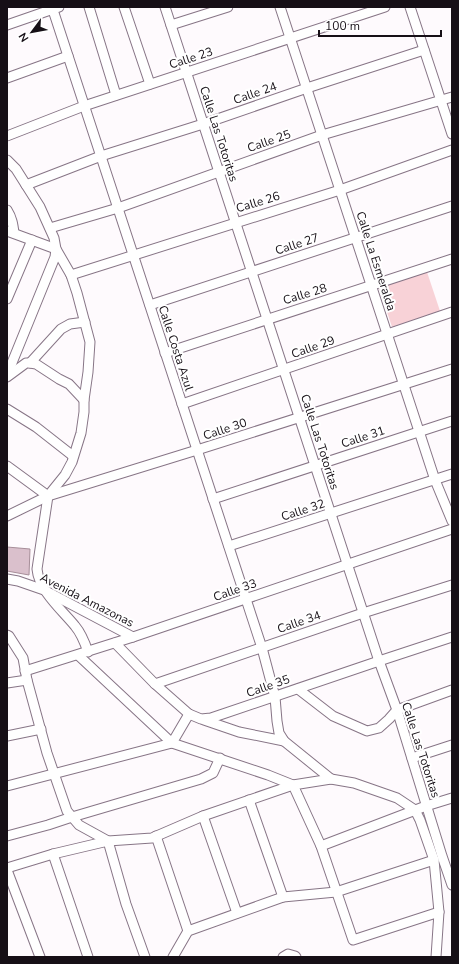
<svg xmlns="http://www.w3.org/2000/svg" width="459" height="964" font-family="'Nunito Sans',sans-serif">
  <rect width="100%" height="100%" fill="#fefafd"/>
  <polygon fill="#f8d2d7" points="427,272 440,311 392,327 379,288"/>
  <polygon fill="#dac0cc" stroke="#a78e99" points="7,547 30,549 29,575 7,571"/>
  <g fill="none" stroke-linecap="round" stroke-linejoin="round">
    <g stroke="#877586" stroke-width="11">
      <g id="minor">
        <polyline points="52,7 262,648 275,697 277,721 279,733 284,741 331,779"/>
        <polyline points="89,7 116,95"/>
        <polyline points="124,7 150,84"/>
        <polyline points="165,7 379,661 397,710 442,856 452,885"/>
        <polyline points="280,7 435,480 452,521"/>
        <polyline points="410,7 452,134"/>
        <polyline points="7,25 59,7"/>
        <polyline points="171,25 228,7"/>
        <polyline points="7,78 68,56"/>
        <polyline points="7,136 84,106 385,7"/>
        <polyline points="7,160 16,169 40,207 54,238 56,249 55,257 7,375"/>
        <polyline points="26,185 101,156 203,124 307,88 424,50"/>
        <path d="M7 210C12 218 13 224 14 233"/>
        <polyline points="50,228 118,208 322,135 452,97"/>
        <path d="M7 231 56 249 71 275 77 293 90 342 88 372 84 400V412L81 433 72 462 65 475 48 496 37 569C39 591 62 610 75 626 81 633 85 643 88 652"/>
        <polyline points="71,275 340,190 452,150"/>
        <polyline points="7,299 32,240"/>
        <polyline points="150,305 452,206"/>
        <path d="M165 353C261 321 357 291 452 259"/>
        <polyline points="30,363 61,329 70,324 85,322"/>
        <polyline points="7,377 26,363 30,363 36,364 59,379 69,384 84,400"/>
        <polyline points="182,404 452,312"/>
        <polyline points="7,409 36,427 73,456"/>
        <polyline points="7,466 48,496"/>
        <polyline points="213,499 452,421"/>
        <polyline points="7,516 48,496 197,450 452,369"/>
        <polyline points="229,546 452,474"/>
        <polyline points="7,579 18,581 44,590 133,637"/>
        <polyline points="7,635 9,636 23,658 27,680 47,753 67,811 79,825 108,841 126,904 145,957"/>
        <polyline points="115,643 155,684 189,714 201,719 211,718 379,661 452,637"/>
        <polyline points="78,655 172,743 268,775 293,785 321,846 353,940 439,912"/>
        <polyline points="25,671 133,637 452,529"/>
        <polyline points="7,683 27,680"/>
        <polyline points="155,684 363,613 452,585"/>
        <polyline points="298,689 333,716 367,731 379,728 389,719 397,710 452,690"/>
        <polyline points="204,720 239,732 284,741"/>
        <polyline points="7,736 41,729"/>
        <polyline points="412,758 452,745"/>
        <polyline points="7,786 172,743 189,714"/>
        <polyline points="249,800 283,897"/>
        <polyline points="203,816 237,913"/>
        <polyline points="7,836 48,825 72,817 201,779 213,773 220,758"/>
        <polyline points="156,836 188,931"/>
        <polyline points="321,846 426,806 452,798"/>
        <polyline points="53,854 88,957"/>
        <polyline points="7,868 53,854 108,841 152,838 203,816 293,785 331,779 354,783 397,798 415,810 420,820 434,860 439,912 436,957"/>
        <polyline points="7,870 40,957"/>
        <polyline points="173,957 188,931 283,897 336,892 434,860"/>
        <polyline points="283,957 288,954 295,956 296,957"/>
      </g>
    </g>
    <use href="#minor" stroke="#fff" stroke-width="9"/>
  </g>
  <g text-anchor="middle" dominant-baseline="central" stroke-width="4" stroke-linejoin="round" paint-order="stroke">
    <g font-size="12" fill="#160f16" stroke="#fff">
      <text transform="translate(191 58) rotate(-18)">Calle 23</text>
      <text transform="translate(255 93) rotate(-19)">Calle 24</text>
      <text transform="translate(219 134) rotate(72)">Calle Las Totoritas</text>
      <text transform="translate(269 141) rotate(-19)">Calle 25</text>
      <text transform="translate(258 202) rotate(-17)">Calle 26</text>
      <text transform="translate(297 244) rotate(-18)">Calle 27</text>
      <text transform="translate(376 261) rotate(72)">Calle La Esmeralda</text>
      <text transform="translate(305 294) rotate(-17)">Calle 28</text>
      <text transform="translate(313 347) rotate(-19)">Calle 29</text>
      <text transform="translate(176 348) rotate(72)">Calle Costa Azul</text>
      <text transform="translate(225 429) rotate(-18)">Calle 30</text>
      <text transform="translate(363 437) rotate(-18)">Calle 31</text>
      <text transform="translate(320 442) rotate(72)">Calle Las Totoritas</text>
      <text transform="translate(303 510) rotate(-18)">Calle 32</text>
      <text transform="translate(235 590) rotate(-19)">Calle 33</text>
      <text transform="translate(87 600) rotate(27)">Avenida Amazonas</text>
      <text transform="translate(299 622) rotate(-19)">Calle 34</text>
      <text transform="translate(268 686) rotate(-19)">Calle 35</text>
      <text transform="translate(421 750) rotate(72)">Calle Las Totoritas</text>
    </g>
  </g>
  <rect width="459" height="964" fill="none" stroke="#160f16" stroke-width="16"/>
  <g transform="translate(32 32) rotate(238)" stroke="#ffffff" stroke-width="3" paint-order="stroke">
  <path d="M0-3L7 15L0 10L-7 15Z" fill="#160f16"/>
  <text y="-6" font-size="11" font-weight="bold" text-anchor="middle" fill="#160f16">N</text>
  </g>
  <path d="M319 30v6h122v-6" fill="none" stroke="#160f16" stroke-width="2"/>
  <text x="325" y="30" font-size="12" fill="#160f16" stroke="#ffffff" stroke-width="3" paint-order="stroke">100 m</text>
</svg>
